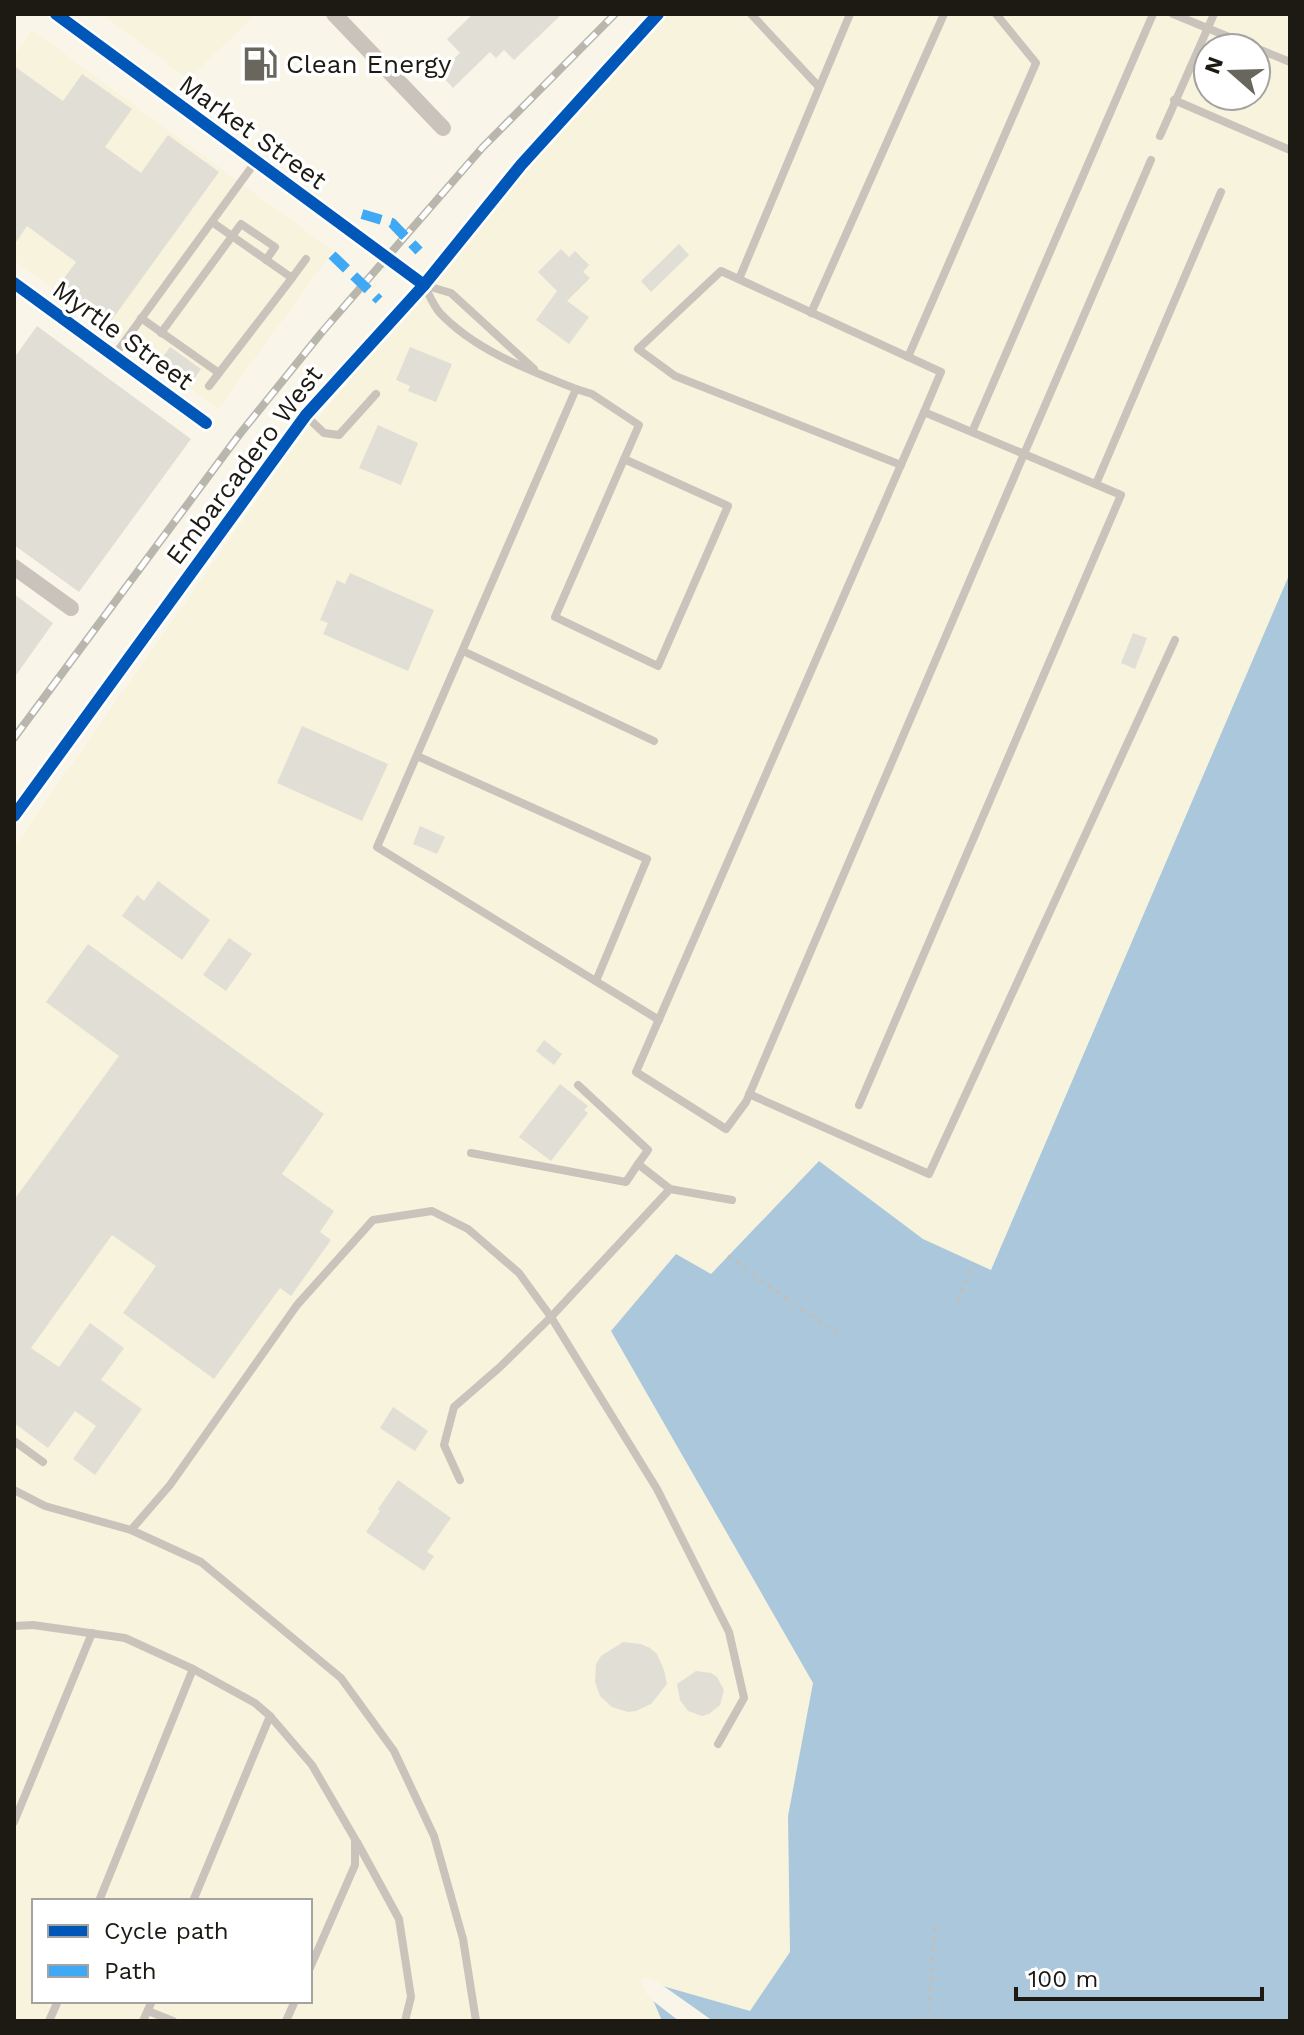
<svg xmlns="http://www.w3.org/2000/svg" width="1304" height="2035" font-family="'Work Sans',sans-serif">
  <rect width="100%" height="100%" fill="#f9f6e9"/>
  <g fill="#f8f3dc" fill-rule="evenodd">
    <polygon points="102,14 256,14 188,79"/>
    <path d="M669 14H1290V573L991 1270 923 1239 819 1161 710 1274 611 1331 813 1683 788 1816 790 1952 750 2011 646 1982 662 2021H14V847L296 444 558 133ZM1208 48H1256V96H1208ZM34 1901H310V2001H34Z"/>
    <polygon points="32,30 333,251 218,409 14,260 14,55"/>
  </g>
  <polygon fill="#abc7dc" points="1290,573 1290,2021 662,2021 645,1981 750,2011 790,1952 788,1816 813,1683 611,1331 676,1254 711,1274 819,1161 923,1239 991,1270"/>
  <polygon fill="#f9f6e9" points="646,1977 655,1980 713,2021 679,2021 648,1997 641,1981"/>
  <g fill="#e1dfd5">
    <polygon points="473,14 562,14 514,60 504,50 496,58 490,52 453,88 439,73 460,53 447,39"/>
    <polygon points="14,66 63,101 82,74 132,109 105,147 141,173 168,135 219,172 108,325 57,288 76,262 27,226 14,245"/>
    <polygon points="679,244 689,255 651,292 641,281"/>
    <polygon points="561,249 569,257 575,251 589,265 583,272 590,278 567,301 589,317 569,344 536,320 557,291 538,272"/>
    <polygon points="37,326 191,439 79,592 14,545 14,358"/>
    <polygon points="170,347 201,369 190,385 159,363"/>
    <polygon points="410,347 452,364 436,402 408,391 410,386 396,380"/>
    <polygon points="378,425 418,443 401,485 359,468"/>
    <polygon points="350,573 434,610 408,671 323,634 328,623 320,620 337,580 345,584"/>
    <polygon points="14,594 53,623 14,678"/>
    <polygon points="1133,633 1147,638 1135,669 1121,663"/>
    <polygon points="302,726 388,764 362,821 277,783"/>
    <polygon points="420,826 445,837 437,854 413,844"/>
    <polygon points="158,881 210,920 182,960 122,916 137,895 144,901"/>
    <polygon points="229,938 252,954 226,991 203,975"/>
    <polygon points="88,944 324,1114 282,1174 334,1211 320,1232 331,1240 291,1296 280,1288 214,1379 123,1313 156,1266 112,1235 31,1348 59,1367 90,1323 124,1348 101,1380 142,1409 95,1475 73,1459 96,1426 75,1411 48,1448 14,1423 14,1200 119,1056 46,1002"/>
    <polygon points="544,1040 562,1054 554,1065 536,1051"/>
    <polygon points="560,1084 588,1106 584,1110 588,1113 551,1161 519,1137"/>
    <polygon points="393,1407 428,1431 415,1451 380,1428"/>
    <polygon points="398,1480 451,1518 427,1552 434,1556 424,1571 366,1532 380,1511 378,1509"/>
    <polygon points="623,1642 641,1644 650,1648 657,1654 664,1670 667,1684 651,1704 636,1711 628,1712 612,1707 600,1696 595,1682 596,1664 601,1656"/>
    <polygon points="696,1671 711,1673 717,1677 724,1690 720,1705 709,1714 702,1716 688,1711 680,1700 677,1684"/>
  </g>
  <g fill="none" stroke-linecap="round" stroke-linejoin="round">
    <g stroke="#c3beb7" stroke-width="3" stroke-dasharray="4 6" stroke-linecap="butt">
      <polyline points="728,1256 839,1336"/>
      <polyline points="957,1301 974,1263"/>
      <polyline points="928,2021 935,1921"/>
    </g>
    <g stroke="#c9c3bc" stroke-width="8">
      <polyline points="751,14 819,87"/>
      <polyline points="1173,14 1290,62"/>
      <polyline points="1174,100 1290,150"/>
      <polyline points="1160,136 1214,14"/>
      <polyline points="292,278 306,259"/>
      <polyline points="739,279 850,14"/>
      <path d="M424 285C429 294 433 305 440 313 476 351 529 370 576 389L377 847 659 1020"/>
      <polyline points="424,285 451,293 534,369"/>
      <polyline points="811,313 944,14"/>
      <polyline points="141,318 219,373"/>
      <polyline points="161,333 241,224 275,247 266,260"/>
      <polyline points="114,356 256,161"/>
      <polyline points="908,357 1036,63 996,14"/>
      <polyline points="209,386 292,278 212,222"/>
      <polyline points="576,389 592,394 639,425 555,617 658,666 728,506 624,459"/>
      <polygon points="924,412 1024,454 746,1102 726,1129 636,1072"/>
      <polyline points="306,416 324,433 339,435 376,394"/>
      <polyline points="972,432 1153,14"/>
      <polyline points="901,465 675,376 638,349 721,271 941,372 924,412"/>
      <polyline points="1096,484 1221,192"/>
      <polyline points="463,651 654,741"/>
      <polyline points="417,756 647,859 596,981"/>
      <polyline points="578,1085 648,1150 638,1164"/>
      <polyline points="749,1094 929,1174 1175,640"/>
      <polyline points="859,1105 1121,495 1024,454 1151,160"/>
      <polyline points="471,1153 626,1182 638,1164 670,1189"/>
      <polyline points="14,1441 43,1462"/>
      <polyline points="14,1490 45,1506 131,1530 201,1562 341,1678 394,1751 434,1836 463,1939 476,2021"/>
      <polyline points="131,1530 170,1485 297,1305 373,1220 432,1211 468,1229 519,1273 551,1317 500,1367 454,1407 444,1445 460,1480"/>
      <polyline points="14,1626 33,1625 125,1638 193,1669 255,1703 270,1716 312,1765 355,1839 355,1865 310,1968"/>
      <polyline points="718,1744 744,1698 729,1632 657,1489 551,1317 670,1189 732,1200"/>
      <polyline points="14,1822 92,1633"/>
      <polyline points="357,1842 399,1919 411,1997 405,2021"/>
      <polyline points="99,1901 193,1669"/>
      <polyline points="193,1901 270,1716"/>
      <polyline points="148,2011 173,2021"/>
      <polyline points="49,2021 58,2001"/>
      <polyline points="143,2021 152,2001"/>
      <polyline points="286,2021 295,2001"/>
    </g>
    <g stroke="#c9c3bc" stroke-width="16">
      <polyline points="56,14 424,285"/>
      <polyline points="334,14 443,128"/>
      <polyline points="14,283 206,423"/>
      <polyline points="14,567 71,608"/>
      <polyline points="14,816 306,415 424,285 521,165 658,14"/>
    </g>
    <g stroke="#b9b6ae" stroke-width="8">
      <polyline id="rail" points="14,738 239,435 322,332 482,148 615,14"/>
    </g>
    <use href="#rail" stroke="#fff" stroke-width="5" stroke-dasharray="15" stroke-linecap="butt"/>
    <g stroke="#3fa9f5" stroke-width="10" stroke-dasharray="20 10" stroke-linecap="butt">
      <polyline points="362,214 392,223 419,251"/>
      <polyline points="332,255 379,300"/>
    </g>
    <g stroke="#fff" stroke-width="17">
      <g id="cycleway">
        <polyline points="56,14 424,285"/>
        <polyline points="14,283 206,423"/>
        <polyline points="14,816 306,415 424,285 521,165 658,14"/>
      </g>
    </g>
    <use href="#cycleway" stroke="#0057b8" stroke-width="12"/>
  </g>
  <defs>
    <g id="fuel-bare" transform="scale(2.76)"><path d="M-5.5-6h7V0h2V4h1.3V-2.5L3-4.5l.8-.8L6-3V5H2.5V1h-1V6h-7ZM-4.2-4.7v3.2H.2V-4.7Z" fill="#69675d" stroke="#fff" stroke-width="2.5" paint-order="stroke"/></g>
  </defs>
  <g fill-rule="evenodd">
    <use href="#fuel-bare" x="260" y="64"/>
  </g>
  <g text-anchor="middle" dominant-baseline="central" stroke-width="7" stroke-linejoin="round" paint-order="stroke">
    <g font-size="26" fill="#1c1a12" stroke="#fff" text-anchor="start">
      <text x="286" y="64">Clean Energy</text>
    </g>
    <g font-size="26" fill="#1c1a12" stroke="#fff">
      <text transform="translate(253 132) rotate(36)">Market Street</text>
      <text transform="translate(123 335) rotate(36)">Myrtle Street</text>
      <text transform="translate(244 465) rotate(-53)">Embarcadero West</text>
    </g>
  </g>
  <rect width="1304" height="2035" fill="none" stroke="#1c1a12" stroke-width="32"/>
  <rect x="32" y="1899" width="280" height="104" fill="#ffffff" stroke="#a4a3a0" stroke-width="2"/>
  <rect x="48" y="1925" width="40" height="12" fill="#0057b8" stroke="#a4a3a0" stroke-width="2"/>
  <text x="104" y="1939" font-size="24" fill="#1c1a12">Cycle path</text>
  <rect x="48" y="1965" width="40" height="12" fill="#3fa9f5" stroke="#a4a3a0" stroke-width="2"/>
  <text x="104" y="1979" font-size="24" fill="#1c1a12">Path</text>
  <g transform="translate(1232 72) rotate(290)"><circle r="38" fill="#ffffff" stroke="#a4a3a0" stroke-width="2"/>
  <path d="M0-6L14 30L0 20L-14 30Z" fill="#69675d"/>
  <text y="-12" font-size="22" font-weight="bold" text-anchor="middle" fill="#1c1a12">N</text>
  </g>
  <path d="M1016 1987v12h246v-12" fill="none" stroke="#1c1a12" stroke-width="4"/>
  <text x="1028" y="1987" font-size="24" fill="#1c1a12" stroke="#ffffff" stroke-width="6" paint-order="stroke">100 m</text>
</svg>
